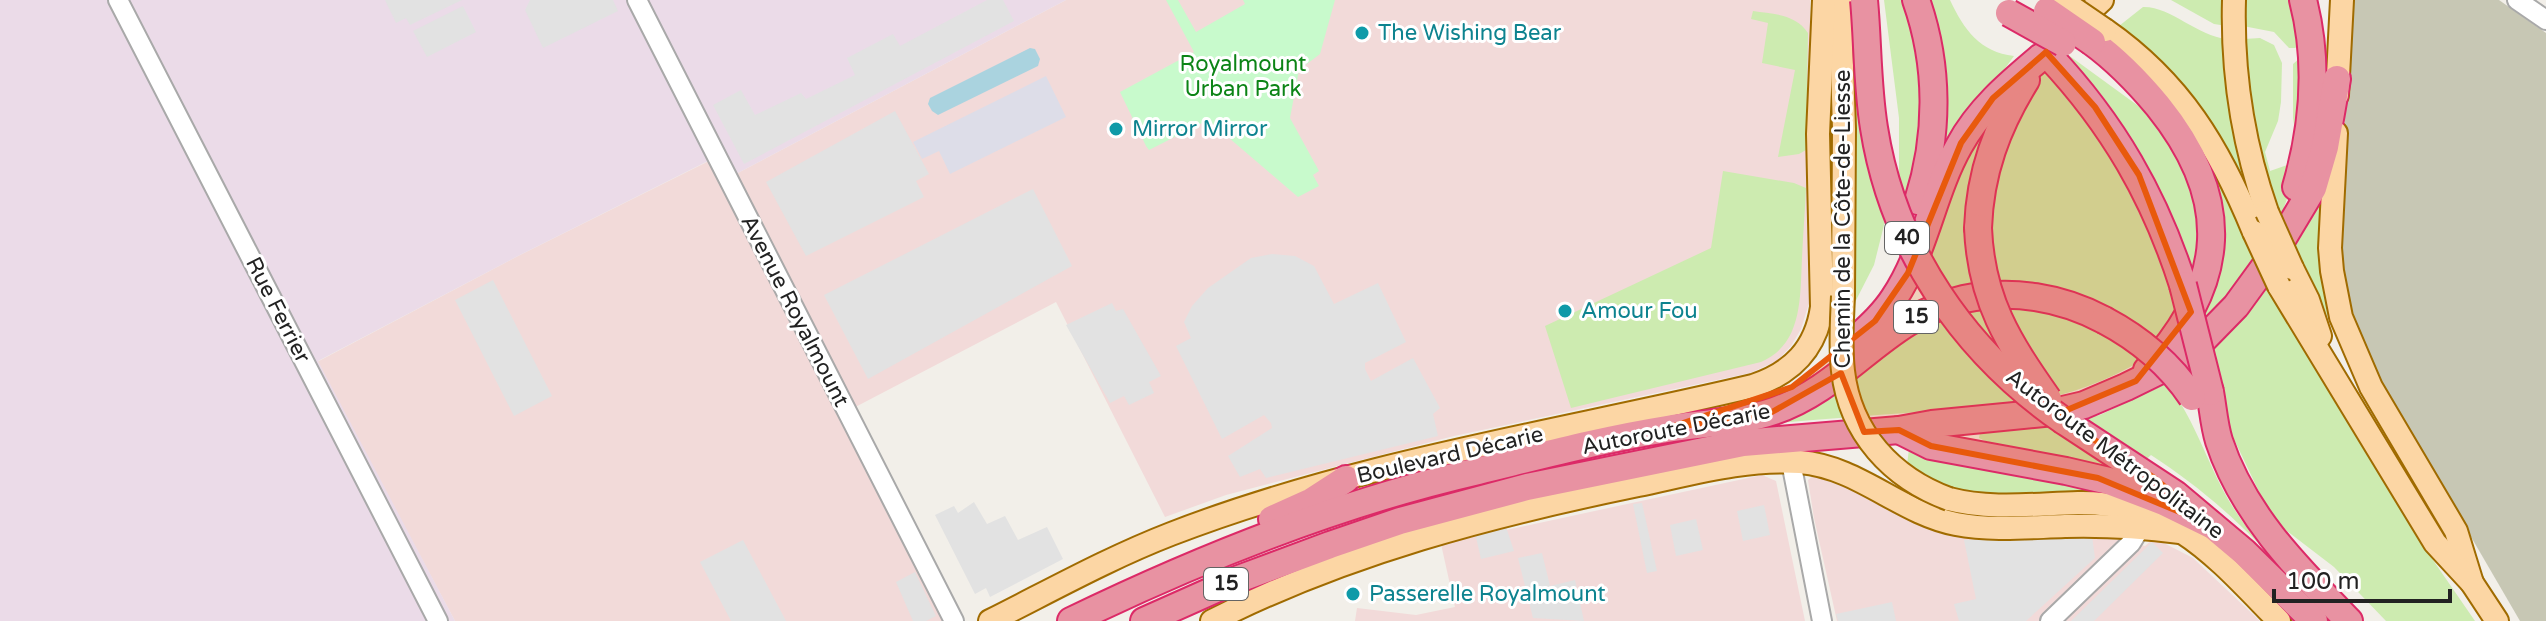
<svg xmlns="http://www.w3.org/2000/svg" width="2546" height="621" font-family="'Varela Round',sans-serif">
  <rect width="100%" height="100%" fill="#f2efe9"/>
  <g fill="#f2dad9">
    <polygon points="1066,0 1810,0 1810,300 1801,329 1791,346 1777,361 1750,373 1454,436 1226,495 1165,517 1056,302 842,414 944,621 455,621 317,362 516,257 721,155 732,176"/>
    <polygon points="1762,475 1776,481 1805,621 1355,621 1357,608 1416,615 1455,607 1441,544"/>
    <polygon points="1813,476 1860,492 1900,516 1942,534 1987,537 2109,536 2145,546 2153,539 2158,540 2193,558 2260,621 1837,621 1814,518 1808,480"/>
  </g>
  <polygon fill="#ebdbe8" points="0,0 1066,0 732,176 720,155 516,257 318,361 455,621 0,621"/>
  <polygon fill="#c7c7b4" points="2352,0 2499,0 2546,33 2546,621 2520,621 2367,358 2346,299 2338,232"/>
  <g fill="#cdebb0">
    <polygon points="1884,0 1908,0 1926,96 1909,214 1899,188 1899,118"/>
    <path d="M1925 0H1950C1964 30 1980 52 2014 56L1963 126 1937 155Z"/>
    <polygon points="2171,0 2228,0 2227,26 2214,24"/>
    <polygon points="2243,0 2298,0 2303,44 2295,48 2289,48 2274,32 2243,26"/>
    <path d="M2143 7C2170 6 2197 36 2227 39L2261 220C2223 136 2191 85 2119 26Z"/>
    <path d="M1753 11C1773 14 1796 14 1808 33L1806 150 1799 154 1778 157 1795 70 1762 63 1768 23 1751 19Z"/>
    <path d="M2260 38 2274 45 2282 63 2281 102 2278 121 2265 152 2270 171 2290 164 2299 155 2293 118V64L2300 58 2307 57 2309 60C2312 121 2300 165 2279 221 2259 160 2247 102 2244 39Z"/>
    <polygon points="2067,54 2148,113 2184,159 2201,225 2194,279 2173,218 2143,157 2104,98"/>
    <polygon points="1855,62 1863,142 1872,182 1885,221 1874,265 1852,308 1851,114"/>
    <path d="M2046 69 2106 141 2163 256 2179 319 2157 339 2126 318 1996 285C1993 265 1988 244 1987 224 1984 168 2017 114 2046 69Z"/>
    <polygon points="1994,113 1974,287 1950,293 1925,252 1963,161"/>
    <polygon points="2213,168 2256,261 2213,331 2210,314 2203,317 2202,312 2210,170"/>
    <path d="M1723 171 1794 183 1806 188C1805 211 1803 235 1802 258 1800 297 1803 344 1761 362L1571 408 1545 326 1711 248Z"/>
    <polygon points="2322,192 2327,240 2389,434 2291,247"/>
    <polygon points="2266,282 2435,563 2475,621 2386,621 2334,567 2279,525 2263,500 2232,435 2209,347"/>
    <path d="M2009 302 2073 315 2144 359C2069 404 2004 407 1920 412 1872 415 1825 419 1778 423L1938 314Z"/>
    <path d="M2167 383C2192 416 2204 453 2223 490 2232 508 2246 526 2258 543 2225 509 2191 481 2151 455L2127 477 1995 446 1979 438 1980 433 1985 431 2044 427 2100 415Z"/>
    <polygon points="1909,449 2124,495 2099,492 1966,494 1932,481 1907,465"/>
  </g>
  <polygon fill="#c8facc" points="1166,0 1178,0 1196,32 1245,4 1243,0 1335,0 1320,54 1299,70 1290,118 1319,171 1313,175 1319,186 1298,197 1208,120 1149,150 1146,146 1120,92 1194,52"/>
  <g fill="#e2e2e2">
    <polygon points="385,0 462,0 410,25 406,18 396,23"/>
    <polygon points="530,0 613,0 618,11 543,48 525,10"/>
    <polygon points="987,0 1003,0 1014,21 744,164 713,105 741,90 755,115 801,93 806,99 855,75 847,58 893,34 900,46"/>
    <polygon points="463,6 476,32 427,57 413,31"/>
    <polygon points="895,111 929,174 916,181 924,197 806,256 766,182"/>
    <polygon points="1033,189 1072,266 868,379 824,295"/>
    <polygon points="1272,254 1295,256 1314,266 1334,304 1378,283 1406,342 1365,363 1365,369 1371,381 1413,358 1440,408 1433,414 1438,436 1266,478 1260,469 1240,477 1228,456 1272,428 1271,423 1264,415 1222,439 1176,346 1191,338 1184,322 1192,306 1208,288 1251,258"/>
    <polygon points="493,280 552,396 514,416 455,300"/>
    <polygon points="1112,303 1116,311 1123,309 1161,376 1149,382 1154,393 1129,405 1124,396 1110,403 1066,325"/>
    <polygon points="974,502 987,524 1005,516 1018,540 1047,527 1063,559 990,597 986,588 975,594 935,515 954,506 958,513"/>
    <polygon points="1642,503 1657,571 1647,573 1633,504"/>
    <polygon points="1764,505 1770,535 1743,541 1737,511"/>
    <polygon points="1696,519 1703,550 1676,556 1670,525"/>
    <polygon points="1505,524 1514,551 1481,559 1475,533"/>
    <polygon points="2092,536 2095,558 2026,621 1959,621 1954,604 1976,599 1964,540"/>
    <polygon points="743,540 786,621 731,621 700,562"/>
    <polygon points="2152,542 2163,553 2094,621 2071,621"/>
    <polygon points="1542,553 1550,586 1575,580 1584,621 1533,618 1518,558"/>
    <polygon points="915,572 936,616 926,621 913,621 896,582"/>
    <polygon points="1892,602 1896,621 1838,621 1836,614"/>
  </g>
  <polygon fill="#dddde8" points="1046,76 1066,117 950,174 939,151 922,159 913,142"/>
  <polygon fill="#aad3df" points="1030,48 1035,49 1040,59 1038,66 938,115 932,111 928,104 930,98"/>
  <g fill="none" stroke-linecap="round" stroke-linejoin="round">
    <g stroke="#a9a9a9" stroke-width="22">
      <g id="minor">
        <polyline points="118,0 438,621"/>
        <polyline points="637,0 954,621"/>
        <polyline points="2517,0 2546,20"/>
        <polyline points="1791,462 1822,621"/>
        <polyline points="2050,621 2131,543 2141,527"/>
      </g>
    </g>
    <g stroke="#a06b00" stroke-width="26">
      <g id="major">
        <polyline points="1840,0 1844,129 1843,296"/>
        <path d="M2234 0C2232 72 2243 144 2267 212"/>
        <polyline points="2071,29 2102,0"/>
        <path d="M2105 30C2181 83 2219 147 2254 232"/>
        <polyline points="2337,95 2342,0"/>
        <polyline points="2336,133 2330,248 2332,271 2341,317 2371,387 2456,531 2472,583"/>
        <polyline points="2292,268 2308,300 2320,336"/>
        <polyline points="2279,286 2435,543 2472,583 2497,621"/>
        <path d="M1949 499C1991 510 2035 504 2078 503 2172 501 2218 559 2279 621"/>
        <path d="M990 621C1050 591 1109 558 1171 534 1357 462 1559 432 1753 386 1792 373 1816 349 1822 307L1818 134 1824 0"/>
        <path d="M1212 621C1346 553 1492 515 1638 485 1691 474 1746 458 1800 462 1859 467 1900 513 1956 524 1992 531 2030 527 2065 526 2105 525 2141 527 2180 532"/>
      </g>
    </g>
    <g stroke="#dc2a67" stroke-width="30">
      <g id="highway">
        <path d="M1916 0C1939 65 1939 135 1918 201"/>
        <path d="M2092 42C2118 61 2138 82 2158 106 2233 199 2228 283 2147 370"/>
        <path d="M2049 56C2113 124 2155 197 2183 285"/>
        <path d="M2296 187C2314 125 2319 62 2303 0"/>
        <path d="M1978 228C1980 172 1997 127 2026 80"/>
        <path d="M1853 342C1868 328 1883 315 1894 298 1925 252 1932 194 1959 146 1979 109 2009 84 2041 57"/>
        <path d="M2210 392C2213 408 2214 425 2219 441 2243 514 2297 568 2349 621"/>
        <polyline points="2064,421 2175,494 2244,552 2314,621"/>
        <polyline points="1899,430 1931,446 2066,471 2109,481 2164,502 2211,525"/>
        <polyline points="1272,519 1312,501 1346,479"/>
        <path d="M1071 621C1201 558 1338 503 1478 471 1540 456 1604 439 1667 429 1702 423 1739 423 1774 411 1848 386 1884 317 1964 299 2012 289 2061 297 2104 320"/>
        <polyline points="1144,621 1236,580 1330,545 1400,521 1527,487 1743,443 1899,430 1932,424 2054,412 2084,405 2126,387 2177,362 2194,349 2236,306 2271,258 2313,188 2325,147 2337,79"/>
      </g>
    </g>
    <use href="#minor" stroke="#fff" stroke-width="18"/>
    <use href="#major" stroke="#fcd6a4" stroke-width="22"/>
    <use href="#highway" stroke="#e892a2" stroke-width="26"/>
    <g stroke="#a06b00" stroke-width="26" stroke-linecap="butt">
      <g id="major-bridge">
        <polyline points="2061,0 2105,30"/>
        <polyline points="2267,212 2292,268"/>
        <polyline points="2254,232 2279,286"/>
        <path d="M1843 296C1842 321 1840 346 1843 371 1850 433 1892 478 1949 499"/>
      </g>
    </g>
    <g stroke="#dc2a67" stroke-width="30" stroke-linecap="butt">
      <g id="highway-bridge">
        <path d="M1864 0C1868 43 1867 85 1874 128 1893 249 1964 352 2064 421"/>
        <polyline points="2047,11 2092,42"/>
        <polyline points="2009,13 2063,43"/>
        <path d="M1978 228C1981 300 2008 342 2048 399"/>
        <polyline points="2183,285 2210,392"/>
        <path d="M2104 320C2140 339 2169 363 2192 397"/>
      </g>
    </g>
    <use href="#major-bridge" stroke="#fcd6a4" stroke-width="22"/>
    <use href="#highway-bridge" stroke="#e892a2" stroke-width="26"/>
  </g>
  <path fill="#e8590c" fill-opacity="0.2" stroke="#e8590c" stroke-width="6" stroke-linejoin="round" d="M2046 52 2095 107 2139 175 2191 312 2136 381 2055 415 2153 477 2211 525 2098 478 1931 446 1899 430 1864 432 1841 373 1772 412 1665 429 1792 387 1875 321 1908 273 1961 143 1993 98Z"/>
  <g fill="#0f9aa8" stroke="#fff" stroke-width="3">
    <circle cx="1362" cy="33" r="8"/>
    <circle cx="1116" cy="129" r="8"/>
    <circle cx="1565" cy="311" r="8"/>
    <circle cx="1353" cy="594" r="8"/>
  </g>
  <g text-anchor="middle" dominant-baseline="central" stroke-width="6" stroke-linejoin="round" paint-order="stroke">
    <g fill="#fff" stroke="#646464" stroke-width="2">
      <rect x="1885" y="222" width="44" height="32" rx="6"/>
      <rect x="1894" y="301" width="44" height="32" rx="6"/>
      <rect x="1204" y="568" width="44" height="32" rx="6"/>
    </g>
    <g font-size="20" font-weight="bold" fill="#222">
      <text x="1907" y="238">40</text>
      <text x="1916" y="317">15</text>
      <text x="1226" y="584">15</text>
    </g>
    <g font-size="22" fill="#0d838f" stroke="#fff" text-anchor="start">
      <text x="1378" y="33">The Wishing Bear</text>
      <text x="1132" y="129">Mirror Mirror</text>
      <text x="1581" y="311">Amour Fou</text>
      <text x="1369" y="594">Passerelle Royalmount</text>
    </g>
    <g font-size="22" fill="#0c8416" stroke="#fff">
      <text x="1243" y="64">Royalmount<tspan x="1243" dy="25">Urban Park</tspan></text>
    </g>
    <g font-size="22" fill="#222" stroke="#fff">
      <text transform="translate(1843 219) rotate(-90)">Chemin de la Côte-de-Liesse</text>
      <text transform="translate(278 310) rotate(63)">Rue Ferrier</text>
      <text transform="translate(795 311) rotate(63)">Avenue Royalmount</text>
      <text transform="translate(1676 429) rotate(-11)">Autoroute Décarie</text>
      <text transform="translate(2115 454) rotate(37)">Autoroute Métropolitaine</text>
      <text transform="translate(1450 455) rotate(-13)">Boulevard Décarie</text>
    </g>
  </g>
  <path d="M2274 589v12h176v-12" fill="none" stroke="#222222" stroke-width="4"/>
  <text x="2286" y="589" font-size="24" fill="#222222" stroke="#ffffff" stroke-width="6" paint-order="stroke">100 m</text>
</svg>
